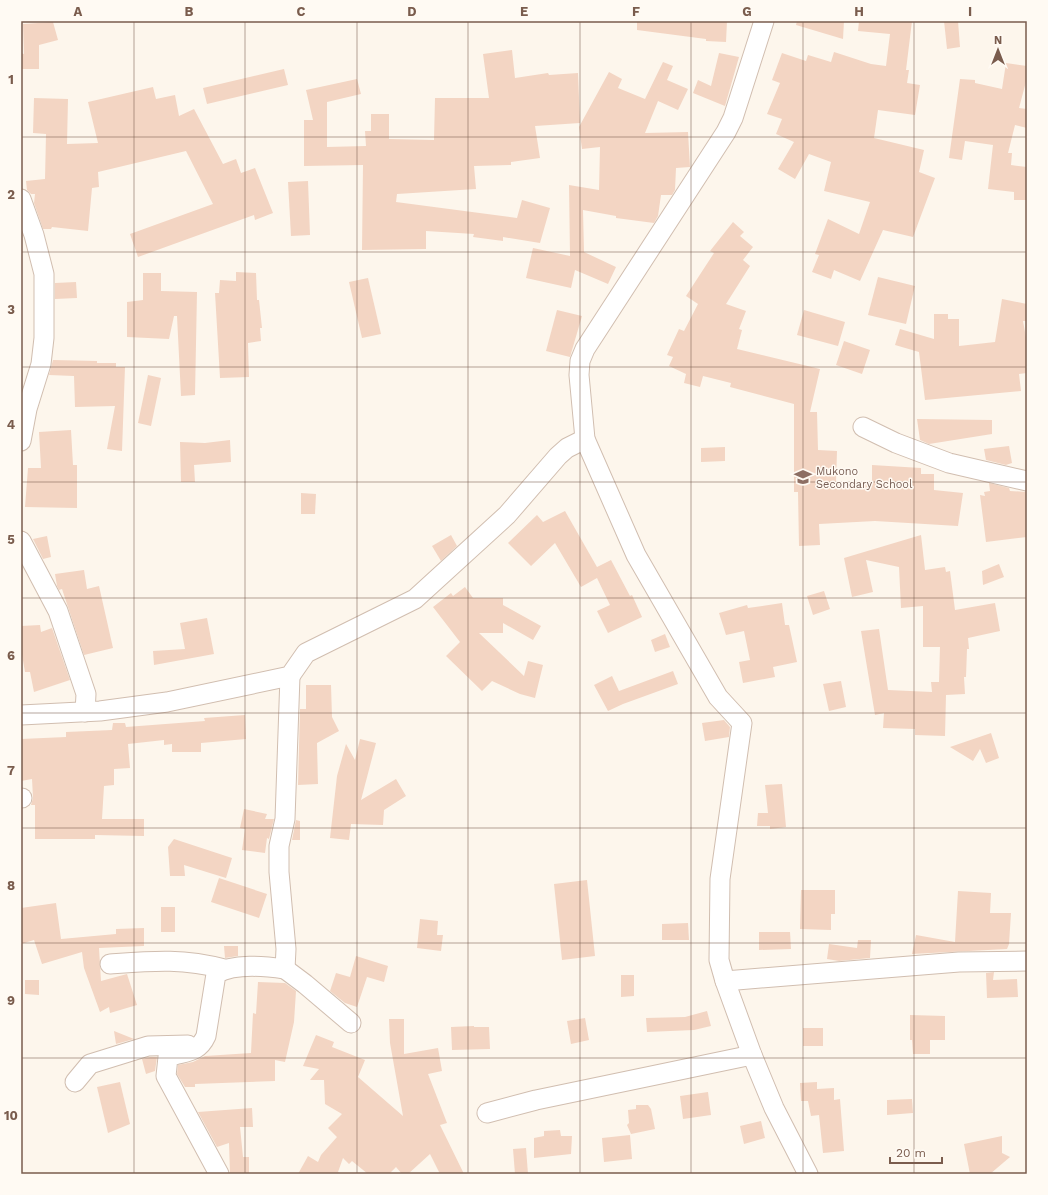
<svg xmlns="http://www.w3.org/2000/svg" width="1048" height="1195" font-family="'Work Sans',sans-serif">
  <rect width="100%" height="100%" fill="#fdf6ec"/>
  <g fill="#f3d5c3">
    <polygon points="637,21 727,21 726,42 706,41 706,39 637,30"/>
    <polygon points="797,21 844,21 843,39 796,25"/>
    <polygon points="859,21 912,21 906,70 909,70 907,83 920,85 915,115 878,110 874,138 924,150 919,172 935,178 913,237 883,230 860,281 834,270 831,279 812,272 819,255 815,254 828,219 859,234 870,202 824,191 831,162 809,154 795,179 778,169 794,142 776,134 782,119 767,114 780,83 772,80 782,53 806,61 808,55 831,62 834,52 871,64 886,66 890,34 858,31"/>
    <polygon points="944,21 958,21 960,47 947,49"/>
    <polygon points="53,22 58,40 39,45 39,69 21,69 21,53 24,54 23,24"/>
    <polygon points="512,50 515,78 548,73 549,75 578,73 580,123 535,126 540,158 511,162 511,165 474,166 476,189 397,194 396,202 517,218 522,200 550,208 540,243 503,237 503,241 473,237 474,234 426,231 426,249 362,250 363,165 304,166 304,120 313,120 306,90 357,79 361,94 327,102 327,147 366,146 365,131 371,131 371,114 389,114 389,139 434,140 435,98 489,98 483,54"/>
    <polygon points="719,53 739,57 725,106 693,93 698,80 711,86"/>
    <polygon points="663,62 673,66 667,80 688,89 678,110 658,101 645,133 688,132 690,167 676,168 675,190 672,195 661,195 658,216 654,223 616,218 616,216 583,210 584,252 616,267 608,284 575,270 571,288 526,278 533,248 570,256 569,185 599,190 600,147 582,149 579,127 609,72 622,79 618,88 645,99"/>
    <polygon points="1006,63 1027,66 1027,78 1019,108 1027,109 1027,128 1015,125 1008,153 1012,153 1011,165 1027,167 1027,200 1014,200 1014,192 988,189 993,145 965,141 962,160 949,158 960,79 975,80 975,83 1002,89"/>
    <polygon points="284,69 288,85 207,104 203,88"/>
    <polygon points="153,87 156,99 175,95 179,116 194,109 223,164 236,159 241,173 255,168 273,213 255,220 254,215 138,257 130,234 213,204 186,151 98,172 99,187 92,188 88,231 52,227 51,229 43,229 34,203 35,194 31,194 27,190 26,181 45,179 46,134 33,133 34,98 68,99 67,144 98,143 88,102"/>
    <polygon points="308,181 310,235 291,236 288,182"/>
    <polygon points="733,222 744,232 740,236 753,247 743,260 750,266 726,304 746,311 739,329 742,330 737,349 820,369 810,412 817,412 818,450 837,451 836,483 872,482 872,465 921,468 921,474 934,474 934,490 963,493 958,526 875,521 819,524 820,545 799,546 798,492 794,492 794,404 730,387 731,383 703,376 700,387 684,383 686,374 669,366 673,357 667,355 679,329 684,331 698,304 686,296 714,253 710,251"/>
    <polygon points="236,272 256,273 257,300 259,300 262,328 260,328 261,341 248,343 249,377 220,378 215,293 219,293 220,280 236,281"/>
    <polygon points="143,273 161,273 161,291 197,292 195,395 181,396 177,316 174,316 169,339 127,337 127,302 143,300"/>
    <polygon points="878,277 915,286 906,324 868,315"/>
    <polygon points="368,278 381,334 362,338 349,282"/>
    <polygon points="76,282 77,298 55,299 55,283"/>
    <polygon points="1002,299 1027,304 1027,321 1023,321 1027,343 1027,373 1019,374 1021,391 925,400 919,352 895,345 900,329 934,339 934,314 948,314 948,319 959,319 959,346 995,342"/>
    <polygon points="557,310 582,316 570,357 546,351"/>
    <polygon points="804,310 845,322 838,346 797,335"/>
    <polygon points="844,341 870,350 862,374 836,365"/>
    <polygon points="53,360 97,361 97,363 116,363 116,367 125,367 122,451 107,449 115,406 75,407 74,376 49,375"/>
    <polygon points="148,375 161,378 151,426 138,423"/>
    <polygon points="917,419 992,420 992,434 929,444 920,440"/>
    <polygon points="71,430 73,465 77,465 77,508 25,507 28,468 41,468 39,432"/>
    <polygon points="230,440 231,462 194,465 195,482 181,482 180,442 205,443"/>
    <polygon points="1009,446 1012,463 1006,465 986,460 984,449"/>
    <polygon points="725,447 725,461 701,462 701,448"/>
    <polygon points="989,483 1009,488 1010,491 1027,492 1027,537 986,542 980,495 985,496 984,492 990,491"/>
    <polygon points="301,493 316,494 315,514 301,514"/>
    <polygon points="565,511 597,567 611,560 630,596 632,595 642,617 608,633 597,611 610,605 597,578 581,587 555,543 531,566 508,543 537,515 543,522"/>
    <polygon points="451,535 457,546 441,561 432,546"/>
    <polygon points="921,535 925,570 945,567 946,572 950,571 955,610 995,603 1000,631 968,638 969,649 967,649 966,677 964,677 965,694 946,695 945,736 915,735 915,729 883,728 884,713 875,715 861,631 879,629 888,690 932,692 931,682 939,682 940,647 923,647 923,606 901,608 899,567 866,560 873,592 852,597 844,558"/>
    <polygon points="47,536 51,557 43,559 33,539"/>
    <polygon points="999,564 1004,577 983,585 982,571"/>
    <polygon points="84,570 87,589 99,586 113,648 84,655 62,589 59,590 57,586 55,574"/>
    <polygon points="465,587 473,598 503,598 503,605 541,626 533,640 503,623 503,633 479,633 524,676 528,661 543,665 535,698 520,694 492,681 482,691 446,656 460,642 433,607 451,593 453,596"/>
    <polygon points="824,591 830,609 813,615 807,596"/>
    <polygon points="782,603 785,625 789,625 797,662 773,667 775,677 743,683 739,662 750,660 744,631 726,635 719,613 747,605 748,608"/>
    <polygon points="207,618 214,654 154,665 153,651 185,649 180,623"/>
    <polygon points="40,625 41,632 52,628 70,680 34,692 30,672 25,672 21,649 21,626"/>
    <polygon points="665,634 670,647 655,652 651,640"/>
    <polygon points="673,671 678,684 623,704 608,711 594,685 612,676 619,691"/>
    <polygon points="841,681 846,707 829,711 823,684"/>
    <polygon points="306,685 331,685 332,717 339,731 317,743 318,784 298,785 300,709 306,709"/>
    <polygon points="245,715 246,739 201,743 201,752 172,752 172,744 164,745 164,740 128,744 130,768 114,769 114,785 104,786 102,819 144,819 144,836 95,835 95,839 35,839 35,805 31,805 33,798 32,779 21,781 21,739 66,737 66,732 112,730 113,723 125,723 126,727 205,721 204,718"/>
    <polygon points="724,720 730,727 729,737 705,741 702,723"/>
    <polygon points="991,733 999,758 986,763 980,749 973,761 950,747"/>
    <polygon points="360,739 376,743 361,800 396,779 406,796 384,810 383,825 351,824 349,840 330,838 337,776 346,744 355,760"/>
    <polygon points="782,784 786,827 770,829 770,826 757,826 758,813 768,813 765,785"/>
    <polygon points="244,809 267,814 265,819 274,819 269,839 267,838 265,853 242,850 245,829 240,828"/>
    <polygon points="296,820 300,821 300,840 292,840"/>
    <polygon points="174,839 232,858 226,878 184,865 185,876 170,876 168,847"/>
    <polygon points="219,878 267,894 259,918 211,902"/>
    <polygon points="587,880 595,956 562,960 554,884"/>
    <polygon points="801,890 835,890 835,914 831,914 831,930 800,929"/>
    <polygon points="958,891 991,893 990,913 1011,913 1009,944 1007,949 912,954 916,935 955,942"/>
    <polygon points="56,903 61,939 116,934 116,929 144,928 144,946 99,948 101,981 127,974 137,1005 110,1013 109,1007 100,1012 84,968 82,952 42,964 34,940 21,944 21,908"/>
    <rect x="161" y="907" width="14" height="25"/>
    <polygon points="420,919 438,921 437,935 443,935 441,951 417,948"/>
    <polygon points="688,923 689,940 662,940 662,924"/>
    <polygon points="759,932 790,932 791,949 759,950"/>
    <polygon points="858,940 871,940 870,958 839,961 827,959 829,944 857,948"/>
    <polygon points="224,946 238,946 238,956 225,958"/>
    <polygon points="356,956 388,966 384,982 367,977 357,1007 345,1003 330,991 336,973 350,977"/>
    <polygon points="994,972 993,980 1017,979 1018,997 987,998 986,973"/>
    <polygon points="621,975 634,975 634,996 621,997"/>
    <polygon points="25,980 39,980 39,995 25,994"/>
    <polygon points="258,982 285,983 296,991 294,1022 285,1062 275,1060 275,1081 195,1084 195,1087 185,1087 177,1074 178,1065 193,1062 205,1056 251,1053 253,1013 256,1014"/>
    <polygon points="707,1011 711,1026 694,1030 647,1032 646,1018 685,1017"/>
    <polygon points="910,1015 945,1016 945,1040 930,1040 930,1054 913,1054 912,1040 910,1040"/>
    <polygon points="585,1018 589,1040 571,1044 567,1021"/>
    <polygon points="389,1019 404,1019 404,1054 438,1048 442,1071 428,1074 447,1123 440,1125 464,1174 440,1174 430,1154 408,1174 402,1174 396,1167 389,1174 368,1174 352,1161 349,1164 343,1158 338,1172 342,1174 298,1174 308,1156 318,1162 321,1155 337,1137 328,1128 342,1114 325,1104 324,1080 310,1080 319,1069 303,1066 316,1035 334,1042 332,1047 365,1060 358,1077 403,1116 390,1043"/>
    <polygon points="474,1026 474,1027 489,1027 490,1049 452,1050 451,1027"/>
    <rect x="803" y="1028" width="20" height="18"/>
    <polygon points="114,1031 134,1039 116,1044"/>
    <polygon points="150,1057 157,1057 155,1071 146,1074 142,1059"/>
    <polygon points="120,1082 130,1124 108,1133 97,1087"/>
    <polygon points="817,1082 817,1089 834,1088 834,1100 840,1099 844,1151 823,1153 819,1115 811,1116 808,1101 801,1101 800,1083"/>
    <polygon points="708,1092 711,1115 683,1119 680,1096"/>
    <polygon points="912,1099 913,1113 887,1115 887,1100"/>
    <polygon points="636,1105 648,1105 651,1109 655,1129 631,1134 627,1125 629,1123 628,1110 636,1109"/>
    <polygon points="252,1108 253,1127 240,1127 243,1157 249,1157 249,1173 230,1173 229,1143 217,1147 198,1112"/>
    <polygon points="761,1121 765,1138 744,1144 740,1126"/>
    <polygon points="560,1130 561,1136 572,1136 571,1154 534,1158 534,1138 544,1136 544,1131"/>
    <polygon points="630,1135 632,1159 604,1162 602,1138"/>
    <polygon points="1002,1136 1002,1153 1010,1157 990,1174 970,1174 964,1144"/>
    <polygon points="526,1148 528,1174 515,1174 513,1149"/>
  </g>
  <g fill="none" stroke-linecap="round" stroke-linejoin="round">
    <g stroke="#d1beb0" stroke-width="21">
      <g id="minor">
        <polyline points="764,21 733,118 726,132 585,349 580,361 579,375 585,439 636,555 718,697 742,723 720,879 719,960 725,981 752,1055 774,1108 808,1174"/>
        <polyline points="21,199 34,235 44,274 44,338 41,364 27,409 21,441"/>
        <polyline points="863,427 896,443 949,463 1027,481"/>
        <polyline points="21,541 58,611 86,694 85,712"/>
        <polyline points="21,715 100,711 167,702 290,676 306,653 415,599 507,515 558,456 567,448 585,439"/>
        <polyline points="21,798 22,798"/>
        <path d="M110 964C152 961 182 958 224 969"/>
        <polyline points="285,969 305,984 351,1023"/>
        <polyline points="725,981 959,962 1027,961"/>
        <polyline points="75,1082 90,1064 148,1046 188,1045"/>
        <polyline points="487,1113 536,1100 752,1055"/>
        <path d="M219 1174 166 1076 168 1057C184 1051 198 1054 206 1036L216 974C234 963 264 966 285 969L286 949 279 872V846L285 819 290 676"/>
      </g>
    </g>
    <use href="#minor" stroke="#fff" stroke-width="19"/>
  </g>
  <path fill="none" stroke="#7a5c4d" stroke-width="1" stroke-opacity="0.55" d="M134 21V1174M245 21V1174M357 21V1174M468 21V1174M580 21V1174M691 21V1174M803 21V1174M914 21V1174M21 137H1027M21 252H1027M21 367H1027M21 482H1027M21 598H1027M21 713H1027M21 828H1027M21 943H1027M21 1058H1027"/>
  <defs>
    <g id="school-bare" transform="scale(1.38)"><path d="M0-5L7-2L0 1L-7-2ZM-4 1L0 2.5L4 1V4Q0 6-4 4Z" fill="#8d6e63" stroke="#fffaf3" stroke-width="2.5" paint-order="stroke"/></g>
  </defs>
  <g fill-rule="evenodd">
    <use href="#school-bare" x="803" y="477"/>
  </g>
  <g text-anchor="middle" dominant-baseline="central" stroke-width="3" stroke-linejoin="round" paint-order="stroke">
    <g font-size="11" fill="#785e54" stroke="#fffaf3" text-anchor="start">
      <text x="816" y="471">Mukono<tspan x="816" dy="13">Secondary School</tspan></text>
    </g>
  </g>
  <rect width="1048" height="1195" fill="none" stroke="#fffaf3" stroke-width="44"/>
  <g transform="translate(998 50)" stroke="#fffaf3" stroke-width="3" paint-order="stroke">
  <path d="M0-3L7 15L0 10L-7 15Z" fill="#7a5c4d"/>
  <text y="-6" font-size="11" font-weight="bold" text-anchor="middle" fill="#7a5c4d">N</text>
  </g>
  <path d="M890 1157v6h52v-6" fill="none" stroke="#7a5c4d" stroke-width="2"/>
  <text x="896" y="1157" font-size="12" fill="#7a5c4d" stroke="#fffaf3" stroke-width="3" paint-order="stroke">20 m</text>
  <rect x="22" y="22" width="1004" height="1151" fill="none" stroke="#7a5c4d" stroke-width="1.5"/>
  <g font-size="13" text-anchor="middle" font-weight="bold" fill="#7a5c4d">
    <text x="78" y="16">A</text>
    <text x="189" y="16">B</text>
    <text x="301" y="16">C</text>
    <text x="412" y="16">D</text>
    <text x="524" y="16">E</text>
    <text x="636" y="16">F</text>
    <text x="747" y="16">G</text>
    <text x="859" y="16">H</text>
    <text x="970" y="16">I</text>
    <text x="11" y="84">1</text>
    <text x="11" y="199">2</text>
    <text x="11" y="314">3</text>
    <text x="11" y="429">4</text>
    <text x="11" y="544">5</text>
    <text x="11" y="660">6</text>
    <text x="11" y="775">7</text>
    <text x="11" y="890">8</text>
    <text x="11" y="1005">9</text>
    <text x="11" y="1120">10</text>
  </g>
</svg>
